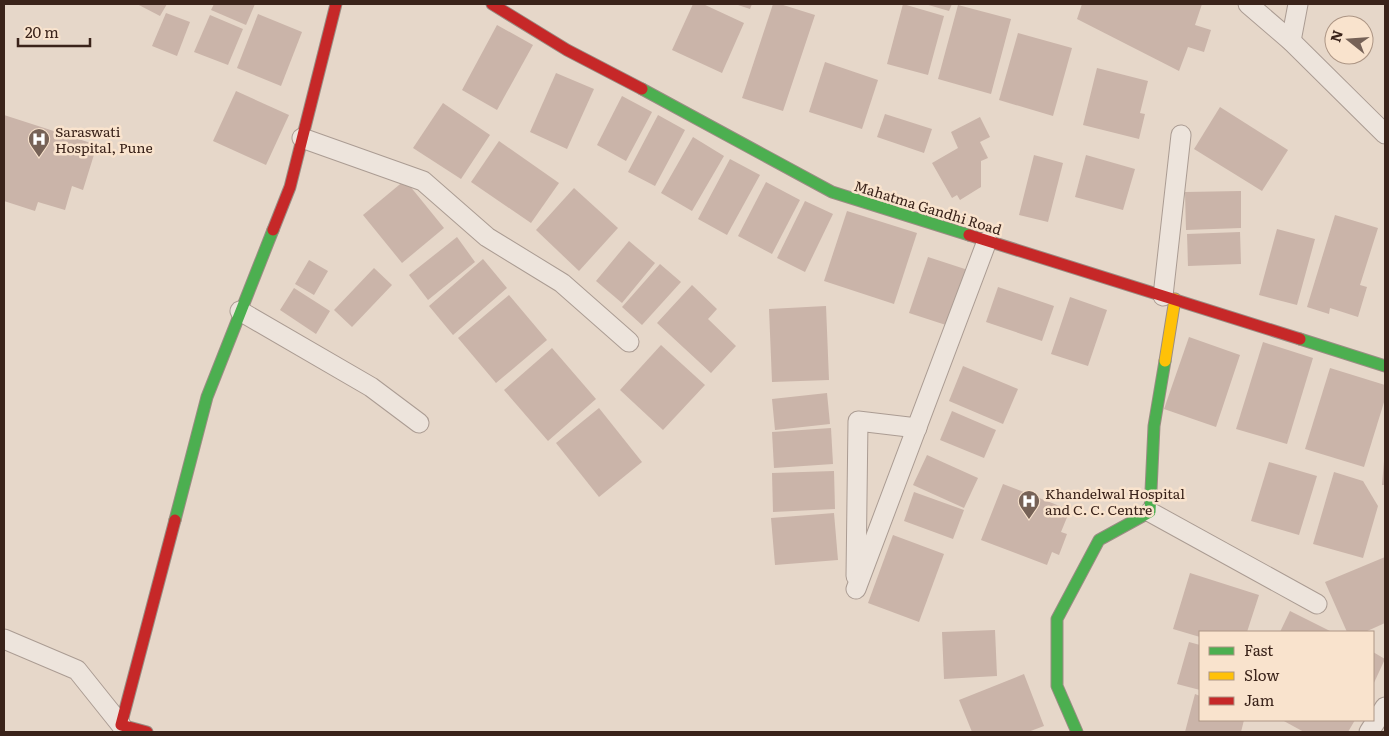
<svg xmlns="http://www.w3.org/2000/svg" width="1389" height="736" font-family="Literata,serif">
  <rect width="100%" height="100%" fill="#e6d7c9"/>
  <g fill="#cab4a9">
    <polygon points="137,4 167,4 160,16"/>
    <polygon points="214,4 255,4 246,25 211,10"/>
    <polygon points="693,4 703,4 744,23 722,73 672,50"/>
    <polygon points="735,4 752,4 750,9"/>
    <polygon points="773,4 780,4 815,15 783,111 742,98"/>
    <polygon points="903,4 944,16 928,75 887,64"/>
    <polygon points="925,4 952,4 949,11"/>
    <polygon points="1082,4 1202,4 1195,25 1211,30 1204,52 1188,47 1179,71 1077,19"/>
    <polygon points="958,5 1011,19 991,94 938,79"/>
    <polygon points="166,13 190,22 177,56 152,46"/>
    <polygon points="258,14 302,32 281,86 237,68"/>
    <polygon points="210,15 243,29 228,65 194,52"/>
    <polygon points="497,25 533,45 497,110 462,90"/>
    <polygon points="1018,33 1072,48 1053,116 999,100"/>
    <polygon points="825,62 878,80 862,129 809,112"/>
    <polygon points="1097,68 1148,81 1140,113 1145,114 1139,139 1083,125"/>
    <polygon points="556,73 594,89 567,149 530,132"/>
    <polygon points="236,91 289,115 266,165 213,141"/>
    <polygon points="622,96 652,112 626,161 597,145"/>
    <polygon points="443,103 490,135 461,179 413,148"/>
    <polygon points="1220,107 1288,150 1262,191 1194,149"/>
    <polygon points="885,114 932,129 924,153 877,137"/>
    <polygon points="4,115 97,145 83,190 72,186 65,210 38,202 35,211 4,201"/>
    <polygon points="658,115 685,130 655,186 628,172"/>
    <polygon points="980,117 990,137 980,142 988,158 981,161 981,187 960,200 957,195 952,198 932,163 958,148 951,132"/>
    <polygon points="693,137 724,156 692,211 661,193"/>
    <polygon points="499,141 559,183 531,223 471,182"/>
    <polygon points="1034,155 1063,163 1048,222 1019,215"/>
    <polygon points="1086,155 1135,169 1123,210 1075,197"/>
    <polygon points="730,159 760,175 727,235 698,219"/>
    <polygon points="405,180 444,228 402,263 363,215"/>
    <polygon points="766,182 800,200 772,254 738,236"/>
    <polygon points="574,188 618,228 579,271 536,230"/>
    <polygon points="1241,191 1241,228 1186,230 1185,192"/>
    <polygon points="805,201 833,214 805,272 777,258"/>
    <polygon points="847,211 917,233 894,304 824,281"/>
    <polygon points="1335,215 1378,228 1360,285 1367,287 1358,317 1330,308 1329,314 1307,307"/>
    <polygon points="1277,229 1315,239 1297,305 1259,295"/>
    <polygon points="1240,232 1241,264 1188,266 1187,234"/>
    <polygon points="457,237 475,262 428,300 409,275"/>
    <polygon points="629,241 655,263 622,303 596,281"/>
    <polygon points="928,257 968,270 949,326 909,313"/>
    <polygon points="483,259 507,288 453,335 429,306"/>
    <polygon points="309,260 328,271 314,295 295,284"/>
    <polygon points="660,264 681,282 642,325 622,307"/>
    <polygon points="374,268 392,285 352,327 334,310"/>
    <polygon points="692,285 717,309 708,319 736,346 711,373 657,323"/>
    <polygon points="998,287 1054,306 1042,341 986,322"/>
    <polygon points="294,288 330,311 316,334 280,310"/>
    <polygon points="509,295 547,340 496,383 458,338"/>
    <polygon points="1070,297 1107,310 1088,366 1051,354"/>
    <polygon points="826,306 829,380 772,382 769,309"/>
    <polygon points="1189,337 1240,355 1216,427 1164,409"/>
    <polygon points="1263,342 1313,358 1287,444 1236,429"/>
    <polygon points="661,345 705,385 663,430 620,390"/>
    <polygon points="552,348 596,399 548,441 504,390"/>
    <polygon points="963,366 1018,389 1003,424 949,401"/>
    <polygon points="1330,368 1385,385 1385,399 1364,467 1305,449"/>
    <polygon points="827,393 830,424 775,430 772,399"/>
    <polygon points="599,408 642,462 599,497 556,443"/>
    <polygon points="952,411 996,430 984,458 940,440"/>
    <polygon points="831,428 833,464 774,468 772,432"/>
    <polygon points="927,455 978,478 964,508 913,485"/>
    <polygon points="1384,461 1385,461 1385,485 1382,485"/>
    <polygon points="1269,462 1317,476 1299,535 1251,521"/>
    <polygon points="834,471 835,509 773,512 772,473"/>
    <polygon points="1334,472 1363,481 1378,506 1363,558 1313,544"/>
    <polygon points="1003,484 1070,510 1061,532 1067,534 1059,555 1052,552 1047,565 981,540"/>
    <polygon points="914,492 964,510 953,539 904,521"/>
    <polygon points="834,513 838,560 775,565 771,518"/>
    <polygon points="893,535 944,554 919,622 868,603"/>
    <polygon points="1385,557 1385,623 1365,632 1347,632 1325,582"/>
    <polygon points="1190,573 1259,595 1247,632 1200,632 1200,637 1173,629"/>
    <polygon points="1290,611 1332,632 1280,632"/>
    <polygon points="995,630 997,676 944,679 942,632"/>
    <polygon points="1189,642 1200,645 1200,690 1177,684"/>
    <polygon points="1373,652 1385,659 1373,685"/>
    <polygon points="1024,674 1044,726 1028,732 972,732 959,700"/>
    <polygon points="1195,694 1200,696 1200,720 1244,720 1241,732 1185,732"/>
    <polygon points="1282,720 1355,720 1348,732 1304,732"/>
  </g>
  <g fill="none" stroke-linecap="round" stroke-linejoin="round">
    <g stroke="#ab9c93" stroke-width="21">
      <g id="street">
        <polyline points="1248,4 1291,41 1385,134"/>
        <polyline points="1291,41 1298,4"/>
        <polyline points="302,138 423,181 487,237 562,283 629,342"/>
        <polyline points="1163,296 1181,135"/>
        <polyline points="240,311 371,387 419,423"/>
        <polyline points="1150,512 1317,604"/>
        <polyline points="856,576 858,421 917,428"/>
        <polyline points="856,589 987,241"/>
        <polyline points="4,639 77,670 121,725"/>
        <polyline points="1369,732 1385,707"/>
      </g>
    </g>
    <g stroke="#9a8c83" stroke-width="13">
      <g id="fast">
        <polyline points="642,89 832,192 969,235"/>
        <polyline points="1300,339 1385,366"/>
        <polyline points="175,520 207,397 273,230"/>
        <polyline points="1077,732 1057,686 1057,619 1099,540 1150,512 1154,426 1165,361"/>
      </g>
    </g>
    <g stroke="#9a8c83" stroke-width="13">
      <polyline id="slow" points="1165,361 1175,299"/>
    </g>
    <g stroke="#9a8c83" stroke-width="13">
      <g id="jam">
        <polyline points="492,4 567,50 642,89"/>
        <polyline points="273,230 290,187 336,4"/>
        <polyline points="969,235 1300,339"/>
        <polyline points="147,732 121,725 175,520"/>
      </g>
    </g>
    <use href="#street" stroke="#ede4dc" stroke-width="19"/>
    <use href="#fast" stroke="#4caf50" stroke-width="11"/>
    <use href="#slow" stroke="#ffc107" stroke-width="11"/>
    <use href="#jam" stroke="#c62828" stroke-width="11"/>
  </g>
  <defs>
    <g id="hospital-pin" transform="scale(1.125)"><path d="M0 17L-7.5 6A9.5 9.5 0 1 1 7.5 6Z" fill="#766257" stroke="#f9e3cd"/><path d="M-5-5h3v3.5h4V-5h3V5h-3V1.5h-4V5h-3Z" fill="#fff"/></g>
  </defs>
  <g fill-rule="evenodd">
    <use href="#hospital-pin" x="39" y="139"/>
    <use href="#hospital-pin" x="1029" y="501"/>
  </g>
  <g text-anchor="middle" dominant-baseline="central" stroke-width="5" stroke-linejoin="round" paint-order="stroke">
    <g font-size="14" fill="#3a231a" stroke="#f9e3cd" text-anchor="start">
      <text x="55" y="131">Saraswati<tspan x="55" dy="16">Hospital, Pune</tspan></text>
      <text x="1045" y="493">Khandelwal Hospital<tspan x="1045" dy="16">and C. C. Centre</tspan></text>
    </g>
    <g font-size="14" fill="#3a231a" stroke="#f9e3cd">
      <text transform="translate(928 207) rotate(17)">Mahatma Gandhi Road</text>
    </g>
  </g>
  <rect width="1389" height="736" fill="none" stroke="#3a231a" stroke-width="10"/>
  <rect x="1199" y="631" width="175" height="90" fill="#f9e3cd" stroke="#ad9685"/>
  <rect x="1209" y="647" width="25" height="8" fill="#4caf50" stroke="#ad9685"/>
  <text x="1244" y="656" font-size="15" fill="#3a231a">Fast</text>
  <rect x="1209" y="672" width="25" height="8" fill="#ffc107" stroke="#ad9685"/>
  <text x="1244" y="681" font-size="15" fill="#3a231a">Slow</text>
  <rect x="1209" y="697" width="25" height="8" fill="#c62828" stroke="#ad9685"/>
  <text x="1244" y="706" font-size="15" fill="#3a231a">Jam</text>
  <g transform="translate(1349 40) rotate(287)"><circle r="24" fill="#f9e3cd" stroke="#ad9685"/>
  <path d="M0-4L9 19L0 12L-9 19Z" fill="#766257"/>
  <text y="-8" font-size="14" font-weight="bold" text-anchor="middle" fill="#3a231a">N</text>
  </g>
  <path d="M18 38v8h72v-8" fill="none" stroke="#3a231a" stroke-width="2.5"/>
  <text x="25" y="38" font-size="15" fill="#3a231a" stroke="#f9e3cd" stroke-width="4" paint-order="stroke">20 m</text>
</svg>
